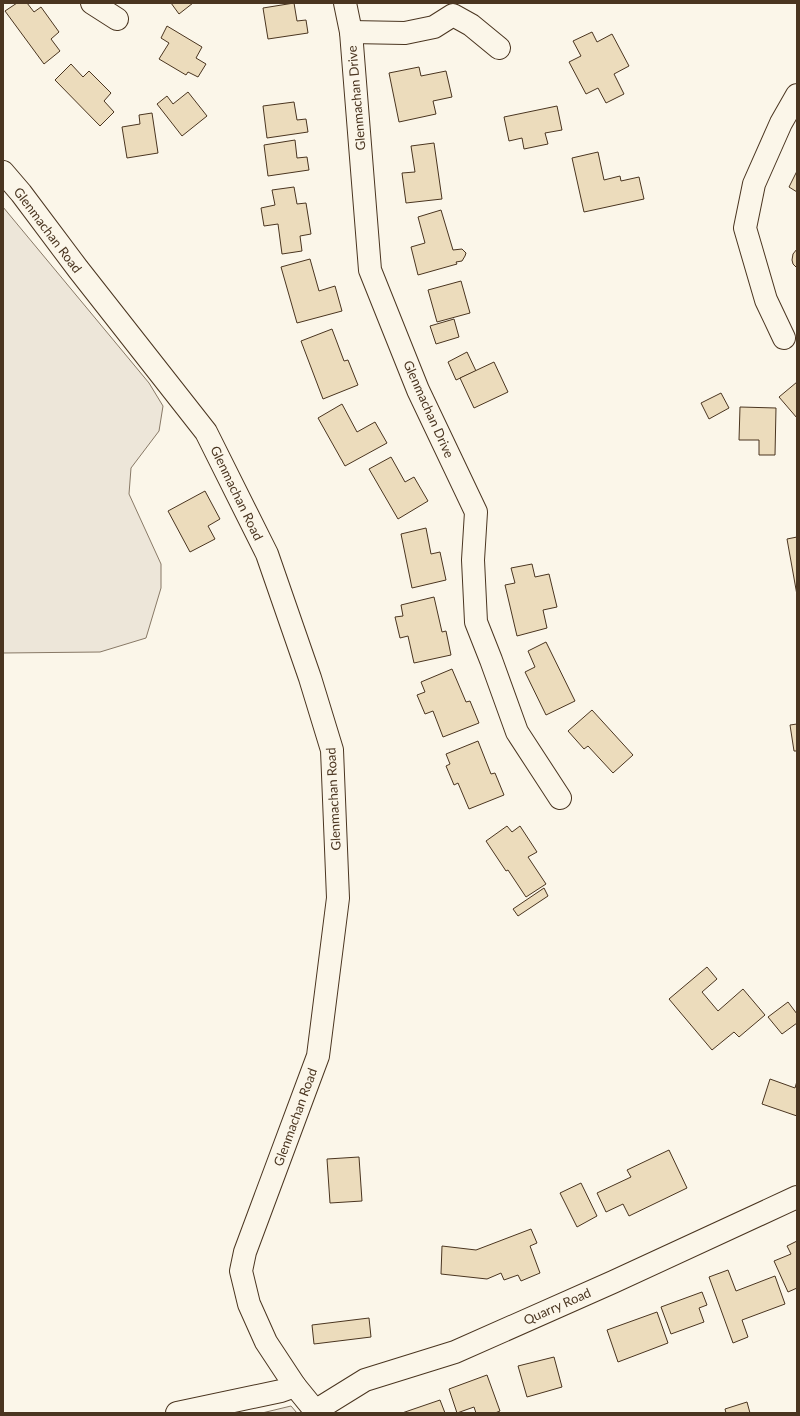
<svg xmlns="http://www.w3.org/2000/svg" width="800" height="1416" font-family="Lato,sans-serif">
  <rect width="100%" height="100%" fill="#fbf6e9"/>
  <g fill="#ede6d9" stroke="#887966">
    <polygon points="3,207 149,383 163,406 159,431 131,468 129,494 161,564 161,588 146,638 100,652 3,653"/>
    <polygon points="291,1406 297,1413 262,1413"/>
  </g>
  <g fill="#ecdcbc" stroke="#4a3520">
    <polygon points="17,3 27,3 34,12 41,7 59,32 51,39 60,51 44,64 5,11"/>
    <polygon points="171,3 193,3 179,14"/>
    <polygon points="294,3 297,21 306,20 308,33 268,39 263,8"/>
    <polygon points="167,26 202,47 196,58 206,64 198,77 188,72 186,75 159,59 169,43 161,38"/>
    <polygon points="592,32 597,42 612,34 629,66 614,74 624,94 606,103 598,88 586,94 569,62 581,56 573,41"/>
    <polygon points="71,64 83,77 89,71 111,93 104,101 114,112 100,126 55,80"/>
    <polygon points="419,67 421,76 446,71 452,97 433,101 436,114 399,122 389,73"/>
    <polygon points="188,92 207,116 182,136 157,104 167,96 173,104"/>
    <polygon points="294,102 297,120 306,119 308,132 267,138 263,106"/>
    <polygon points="557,106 562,130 545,133 548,144 524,149 522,138 509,141 504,117"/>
    <polygon points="152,113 158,153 127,158 122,127 140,124 139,115"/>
    <polygon points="295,140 297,158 307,157 309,170 268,176 264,145"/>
    <polygon points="434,143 442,199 406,203 402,173 415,172 411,146"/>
    <polygon points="598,152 604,180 620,176 621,181 639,177 644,199 584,212 572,158"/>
    <polygon points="797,171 797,192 789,187"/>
    <polygon points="294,187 297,204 306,203 311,234 300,236 302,251 282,254 278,224 264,226 261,208 275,205 272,190"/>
    <polygon points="441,210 453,250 462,249 466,253 465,256 462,261 456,262 457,264 418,275 411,247 425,243 418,217"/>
    <polygon points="797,249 797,268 793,264 792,260 793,254"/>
    <polygon points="310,259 319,291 335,286 342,311 297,323 281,267"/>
    <polygon points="461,281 470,313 437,322 428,290"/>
    <polygon points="454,319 459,337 436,344 430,326"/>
    <polygon points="332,329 344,361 348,360 358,385 323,399 301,341"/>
    <polygon points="467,352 476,371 456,380 448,362"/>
    <polygon points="494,362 508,392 474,408 460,378"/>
    <polygon points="797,382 797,418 779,397"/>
    <polygon points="721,393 729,408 709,419 701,403"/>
    <polygon points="342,404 357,432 375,422 387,443 345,466 318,418"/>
    <polygon points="740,407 776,408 775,455 759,455 759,440 739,440"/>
    <polygon points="391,457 405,482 414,477 428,501 398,519 369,469"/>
    <polygon points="205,491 220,519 208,526 215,539 190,552 168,511"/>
    <polygon points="426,528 431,554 440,552 446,580 412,588 401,534"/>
    <polygon points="797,537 797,595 787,539"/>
    <polygon points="532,564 535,577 549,574 557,607 543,610 547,628 517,636 505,585 515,583 511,568"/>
    <polygon points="434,597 442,632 446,631 451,655 414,663 408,636 400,638 395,617 403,616 401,605"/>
    <polygon points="546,642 575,701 546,715 525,672 535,667 528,651"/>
    <polygon points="452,669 466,702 470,701 479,723 443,737 433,711 425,714 417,695 425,692 421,682"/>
    <polygon points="592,710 633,755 613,773 588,746 584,749 568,731"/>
    <polygon points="797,724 797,751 794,751 790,725"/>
    <polygon points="478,741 491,774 495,773 504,795 469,809 458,783 454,785 446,766 450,764 446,754"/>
    <polygon points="507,826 512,832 520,826 537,852 528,857 546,884 526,897 508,870 506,871 486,841"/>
    <polygon points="544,888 548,896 518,916 513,909"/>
    <polygon points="707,967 717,979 702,992 718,1011 743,989 765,1015 739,1037 734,1032 712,1050 669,999"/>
    <polygon points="788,1002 797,1014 797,1023 782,1034 768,1017"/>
    <polygon points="770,1079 795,1088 797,1081 797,1116 762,1104"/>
    <polygon points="669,1150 687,1188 629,1216 623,1204 606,1212 597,1193 631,1177 627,1170"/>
    <polygon points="359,1157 362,1201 330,1203 327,1159"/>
    <polygon points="581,1183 597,1216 577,1227 560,1193"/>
    <polygon points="531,1229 537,1243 530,1246 540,1273 521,1281 518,1275 504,1280 501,1273 487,1279 441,1274 442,1246 476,1250"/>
    <polygon points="797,1241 797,1288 788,1292 774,1261 791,1254 787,1246"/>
    <polygon points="728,1270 736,1291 775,1276 785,1304 742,1320 748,1337 733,1343 709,1277"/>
    <polygon points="702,1292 707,1305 699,1308 704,1322 671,1334 661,1307"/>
    <polygon points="657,1312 668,1343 618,1362 607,1330"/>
    <polygon points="369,1318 371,1337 314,1344 312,1325"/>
    <polygon points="554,1357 562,1387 527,1397 518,1366"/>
    <polygon points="487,1375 500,1411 495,1413 476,1413 474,1407 457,1413 449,1389"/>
    <polygon points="440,1400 445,1413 402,1413"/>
    <polygon points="747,1402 750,1413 726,1413 725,1409"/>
  </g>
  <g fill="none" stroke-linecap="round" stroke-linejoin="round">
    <g stroke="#4a3520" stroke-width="24">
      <g id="minor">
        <polyline points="92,3 117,19"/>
        <polyline points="345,3 351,32 370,270 418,390 476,512 473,560 476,622 491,660 517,732 560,798"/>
        <polyline points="351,32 405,33 434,27 453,15 471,25 499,48"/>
        <polyline points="3,172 21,193 78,269 206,432 267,554 310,678 332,750 338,898 318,1056 245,1252 241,1271 249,1304 266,1342 295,1386 317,1413"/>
        <polyline points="784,338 766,300 745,228 754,184 781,123 797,95"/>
        <polyline points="177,1413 281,1391 295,1386"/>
        <polyline points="320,1413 323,1406 365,1380 455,1352 613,1282 797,1197"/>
      </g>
    </g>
    <use href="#minor" stroke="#fbf6e9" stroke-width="22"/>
  </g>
  <g text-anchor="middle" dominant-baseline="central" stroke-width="3" stroke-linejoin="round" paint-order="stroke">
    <g font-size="13" fill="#4a3520" stroke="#fbf6e9">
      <text transform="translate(356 98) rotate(-95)">Glenmachan Drive</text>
      <text transform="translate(48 230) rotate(53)">Glenmachan Road</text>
      <text transform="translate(429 409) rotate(66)">Glenmachan Drive</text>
      <text transform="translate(237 493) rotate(64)">Glenmachan Road</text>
      <text transform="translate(333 799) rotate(-93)">Glenmachan Road</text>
      <text transform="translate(295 1117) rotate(-70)">Glenmachan Road</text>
      <text transform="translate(557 1306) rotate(-24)">Quarry Road</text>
    </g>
  </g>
  <rect width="800" height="1416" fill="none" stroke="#4a3520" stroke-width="8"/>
</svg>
